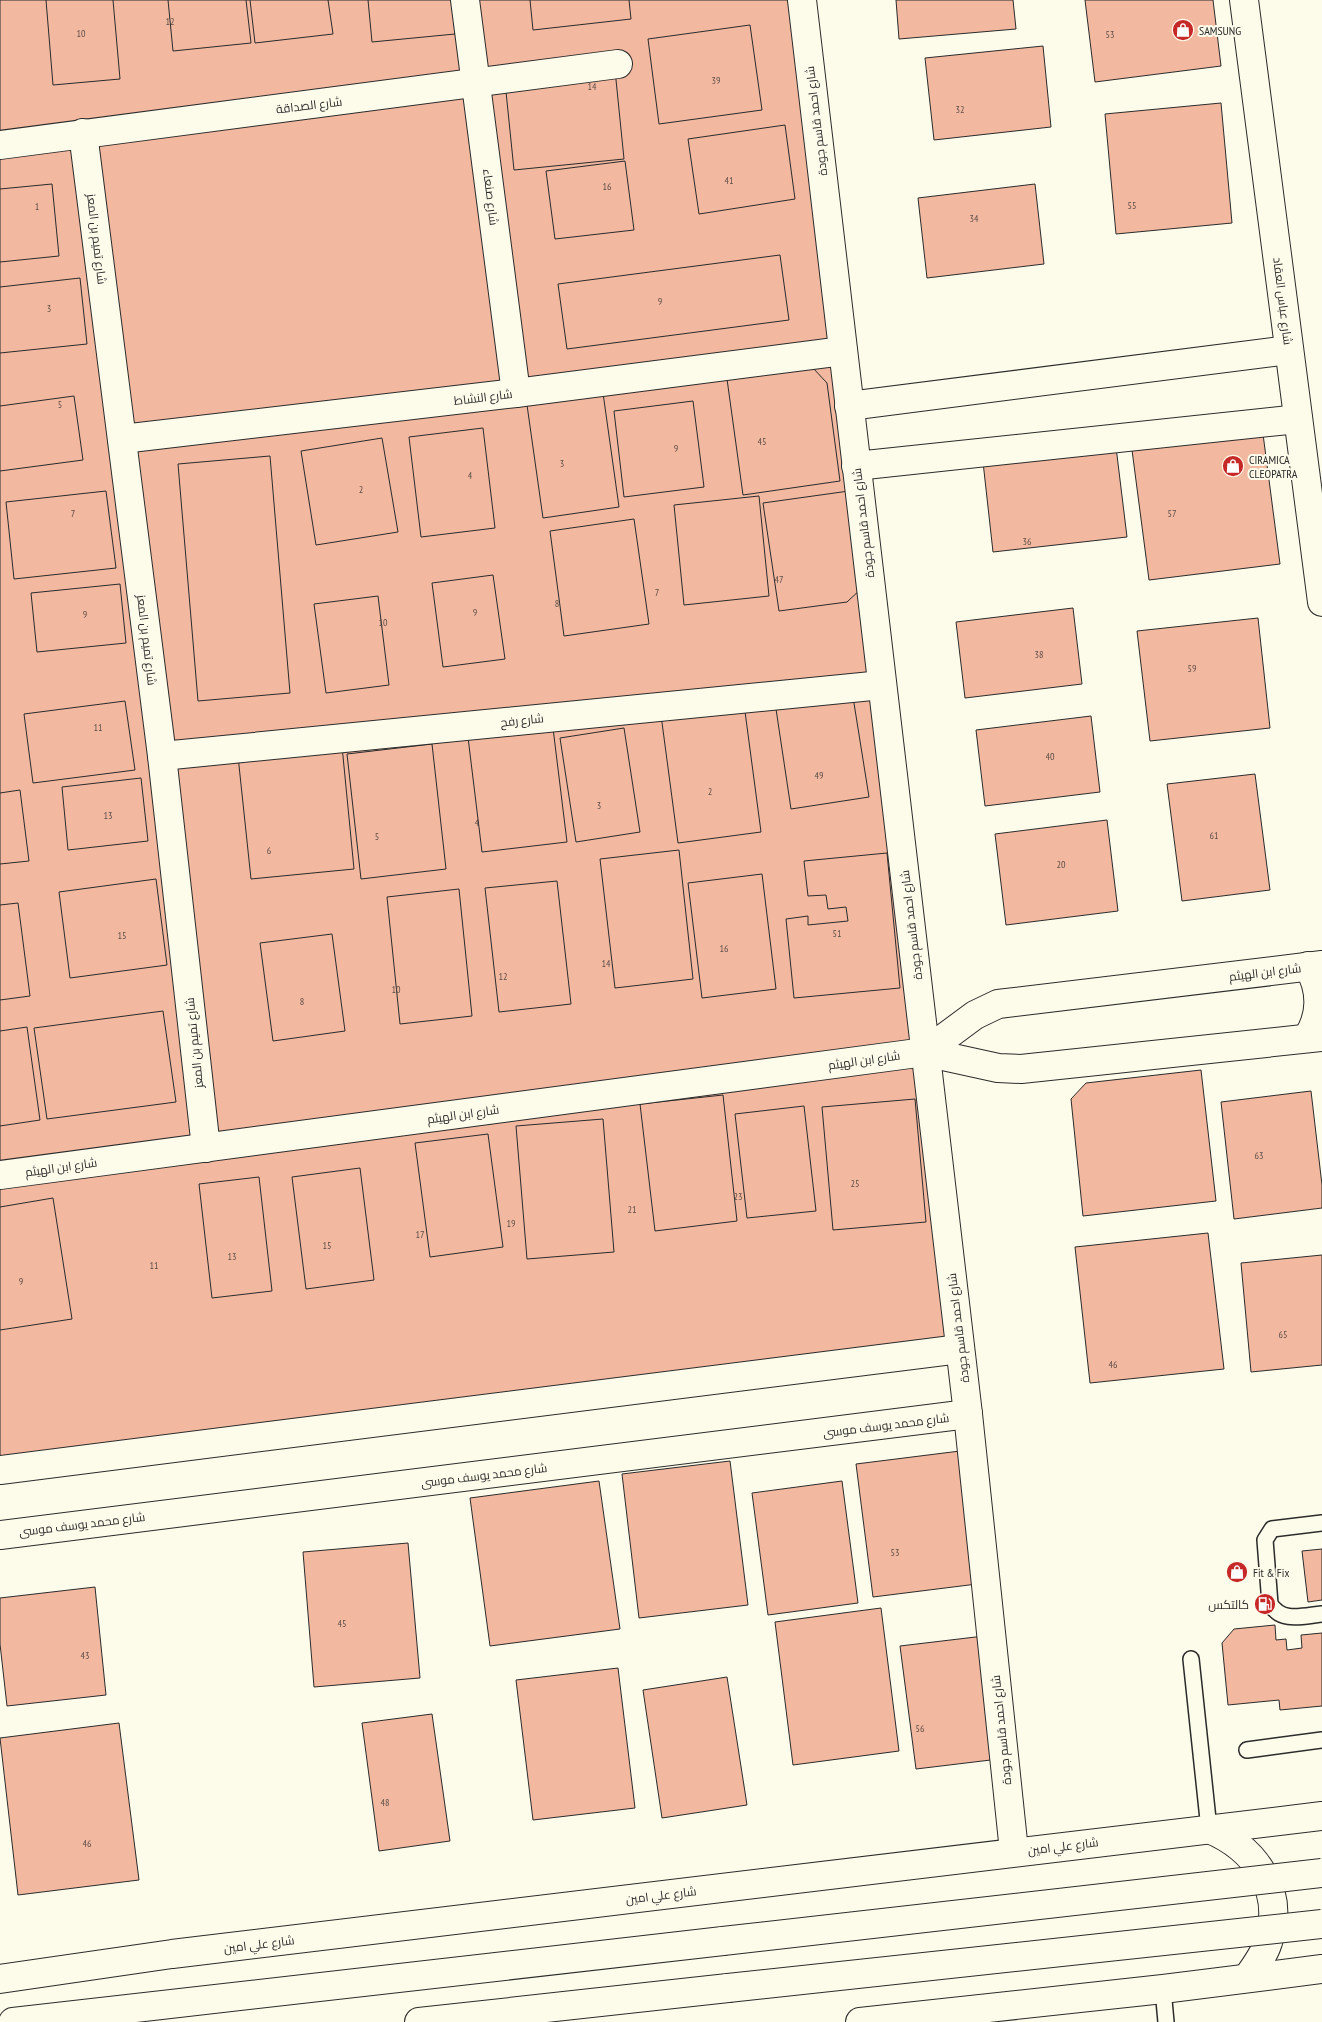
<svg xmlns="http://www.w3.org/2000/svg" width="1322" height="2022" font-family="'PT Sans Narrow',Cairo,sans-serif">
  <rect width="100%" height="100%" fill="#fdfbea"/>
  <g fill="#f2b8a0" stroke="#2b2b2b">
    <polygon points="0,0 9,0 18,84 0,86"/>
    <polygon points="0,0 801,0 960,1349 0,1471"/>
    <polygon points="0,0 465,0 476,83 0,140"/>
    <polygon points="0,0 465,0 476,83 0,147"/>
    <polygon points="46,0 113,0 120,79 53,85"/>
    <polygon points="168,0 246,0 251,43 173,51"/>
    <polygon points="250,0 328,0 333,34 255,43"/>
    <polygon points="368,0 452,0 455,34 372,42"/>
    <polygon points="530,0 629,0 631,19 533,30"/>
    <polygon points="896,0 1013,0 1016,29 899,39"/>
    <polygon points="1085,0 1213,0 1221,66 1095,82"/>
    <polygon points="750,25 762,110 659,124 648,39"/>
    <polygon points="1043,46 1051,127 934,140 925,58"/>
    <polygon points="615,70 624,159 514,170 505,82"/>
    <polygon points="1221,103 1232,223 1116,234 1105,114"/>
    <polygon points="785,125 795,199 699,214 688,139"/>
    <polygon points="625,161 634,230 555,239 546,171"/>
    <polygon points="52,184 59,256 0,262 0,189"/>
    <polygon points="1035,184 1044,264 927,278 918,198"/>
    <polygon points="780,255 789,320 567,349 558,284"/>
    <polygon points="80,278 87,344 0,353 0,287"/>
    <polygon points="812,367 827,383 840,481 743,495 727,379"/>
    <polygon points="603,393 619,507 543,518 527,405"/>
    <polygon points="74,396 83,460 0,471 0,406"/>
    <polygon points="693,401 704,487 624,497 614,411"/>
    <polygon points="483,428 495,528 421,537 409,437"/>
    <polygon points="1263,434 1280,564 1149,580 1132,450"/>
    <polygon points="382,438 398,532 316,545 301,451"/>
    <polygon points="1116,447 1127,537 993,552 983,462"/>
    <polygon points="270,456 290,693 198,701 178,464"/>
    <polygon points="106,491 116,568 14,579 6,502"/>
    <polygon points="849,491 863,587 847,602 779,611 763,503"/>
    <polygon points="759,496 769,596 684,605 674,505"/>
    <polygon points="634,519 649,624 564,636 550,531"/>
    <polygon points="493,575 505,659 443,667 432,583"/>
    <polygon points="120,584 126,643 37,652 31,593"/>
    <polygon points="378,596 389,685 326,693 314,604"/>
    <polygon points="1073,608 1082,684 965,698 956,622"/>
    <polygon points="1258,618 1270,728 1150,741 1137,631"/>
    <polygon points="853,697 869,797 791,809 776,709"/>
    <polygon points="125,701 135,770 33,783 24,714"/>
    <polygon points="744,704 761,832 678,843 661,715"/>
    <polygon points="1091,716 1100,792 985,806 976,730"/>
    <polygon points="552,720 567,842 482,852 467,729"/>
    <polygon points="624,728 640,832 576,842 560,738"/>
    <polygon points="432,744 446,869 361,879 347,754"/>
    <polygon points="342,746 354,869 251,879 238,756"/>
    <polygon points="1255,774 1270,890 1182,901 1167,784"/>
    <polygon points="141,778 148,841 68,850 62,787"/>
    <polygon points="20,790 29,861 0,864 0,793"/>
    <polygon points="1107,820 1118,911 1006,925 995,834"/>
    <polygon points="679,850 693,979 615,988 600,859"/>
    <polygon points="887,853 900,988 794,998 786,919 808,916 808,925 848,921 846,907 828,909 826,895 808,896 804,861"/>
    <polygon points="762,874 776,989 702,998 688,883"/>
    <polygon points="156,879 167,965 70,978 59,892"/>
    <polygon points="557,881 571,1004 499,1012 485,888"/>
    <polygon points="459,889 472,1016 400,1024 387,897"/>
    <polygon points="18,903 30,996 0,1000 0,905"/>
    <polygon points="332,934 345,1031 273,1041 260,943"/>
    <polygon points="163,1011 176,1102 47,1119 34,1028"/>
    <polygon points="27,1027 40,1120 0,1126 0,1031"/>
    <polygon points="1201,1070 1216,1201 1083,1216 1071,1099 1086,1083"/>
    <polygon points="1311,1091 1322,1185 1322,1208 1234,1219 1221,1102"/>
    <polygon points="723,1095 737,1221 655,1231 640,1104"/>
    <polygon points="915,1099 926,1222 833,1230 822,1107"/>
    <polygon points="804,1106 816,1211 747,1218 735,1114"/>
    <polygon points="603,1119 614,1252 527,1259 516,1126"/>
    <polygon points="488,1134 503,1247 430,1257 415,1143"/>
    <polygon points="360,1168 374,1280 306,1289 292,1177"/>
    <polygon points="259,1177 272,1291 212,1298 199,1184"/>
    <polygon points="53,1198 72,1319 0,1330 0,1207"/>
    <polygon points="1208,1233 1224,1369 1090,1383 1075,1247"/>
    <polygon points="1322,1255 1322,1365 1251,1372 1241,1263"/>
    <polygon points="960,1451 977,1584 873,1597 856,1464"/>
    <polygon points="730,1461 748,1605 639,1618 622,1474"/>
    <polygon points="599,1481 620,1629 490,1646 470,1498"/>
    <polygon points="842,1481 858,1603 768,1615 752,1493"/>
    <polygon points="408,1543 420,1678 314,1687 303,1552"/>
    <polygon points="1322,1549 1322,1600 1308,1602 1302,1551"/>
    <polygon points="95,1587 106,1695 7,1706 0,1644 0,1598"/>
    <polygon points="881,1608 899,1751 793,1765 775,1622"/>
    <polygon points="1275,1625 1276,1640 1286,1639 1287,1650 1302,1648 1301,1635 1322,1633 1322,1706 1280,1710 1279,1700 1228,1705 1222,1643 1234,1629"/>
    <polygon points="984,1636 999,1759 916,1769 900,1646"/>
    <polygon points="618,1668 635,1808 533,1820 516,1680"/>
    <polygon points="727,1677 747,1805 662,1818 643,1690"/>
    <polygon points="432,1714 450,1841 379,1851 362,1723"/>
    <polygon points="119,1723 139,1880 18,1895 0,1738"/>
  </g>
  <g fill="none" stroke-linecap="round" stroke-linejoin="round">
    <g stroke="#2b2b2b" stroke-width="18">
      <g id="service">
        <path d="M1322 1523 1272 1529 1265 1540 1270 1604C1282 1623 1302 1616 1322 1614"/>
        <polyline points="1191,1659 1209,1829"/>
        <polyline points="1247,1750 1322,1740"/>
        <polyline points="1163,1989 1166,2022"/>
      </g>
    </g>
    <g stroke="#2b2b2b" stroke-width="30">
      <g id="minor">
        <polyline points="465,0 516,393"/>
        <polyline points="802,0 968,1414 1014,1851"/>
        <polyline points="83,133 162,756 206,1148"/>
        <polyline points="0,145 618,64"/>
        <polyline points="849,406 1289,350"/>
        <polyline points="122,439 516,393 843,351"/>
        <polyline points="856,466 1298,419"/>
        <polyline points="162,756 882,685"/>
        <path d="M1307 1038C1322 1016 1322 990 1308 966"/>
        <polyline points="925,1052 975,1015 998,1004 1322,965"/>
        <polyline points="0,1175 925,1052 998,1068 1021,1069 1322,1037"/>
        <polyline points="0,1470 960,1349"/>
        <polyline points="0,1535 968,1414"/>
      </g>
    </g>
    <g stroke="#2b2b2b" stroke-width="30">
      <g id="primary">
        <polyline points="1244,0 1322,602"/>
        <path d="M1209 1829C1255 1848 1286 1891 1268 1942 1264 1955 1255 1967 1247 1978"/>
        <polyline points="0,1979 172,1954 1322,1816"/>
        <polyline points="13,2022 723,1941"/>
        <polyline points="419,2022 728,1988"/>
        <polyline points="860,2022 1163,1989 1322,1969"/>
      </g>
    </g>
    <use href="#service" stroke="#fdfbea" stroke-width="15"/>
    <use href="#minor" stroke="#fdfbea" stroke-width="28"/>
    <use href="#primary" stroke="#fdfbea" stroke-width="28"/>
    <g stroke="#2b2b2b" stroke-width="30" stroke-linecap="butt">
      <g id="primary-bridge">
        <polyline points="723,1941 1322,1873"/>
        <polyline points="728,1988 1322,1924"/>
      </g>
    </g>
    <use href="#primary-bridge" stroke="#fdfbea" stroke-width="28"/>
  </g>
  <defs>
    <g id="shop-disc" transform="scale(1.125)"><circle r="9.5" fill="#c62828" stroke="#fdfbea"/><path d="M-5-2.5h2.3a2.7 3.5 0 0 1 5.4 0H5L5.5 6h-11ZM-1.5-2.5h3a1.5 2.3 0 0 0-3 0Z" fill="#fff"/></g>
    <g id="fuel-disc" transform="scale(1.125)"><circle r="9.5" fill="#c62828" stroke="#fdfbea"/><path d="M-5.5-6h7V0h2V4h1.3V-2.5L3-4.5l.8-.8L6-3V5H2.5V1h-1V6h-7ZM-4.2-4.7v3.2H.2V-4.7Z" fill="#fff"/></g>
  </defs>
  <g fill-rule="evenodd">
    <use href="#shop-disc" x="1183" y="30"/>
    <use href="#shop-disc" x="1233" y="466"/>
    <use href="#shop-disc" x="1237" y="1572"/>
    <use href="#fuel-disc" x="1265" y="1604"/>
  </g>
  <g text-anchor="middle" dominant-baseline="central" stroke-width="4" stroke-linejoin="round" paint-order="stroke">
    <g font-size="10" fill="#5d4e48">
      <text x="170" y="21">12</text>
      <text x="81" y="33">10</text>
      <text x="1110" y="34">53</text>
      <text x="716" y="80">39</text>
      <text x="592" y="86">14</text>
      <text x="960" y="109">32</text>
      <text x="729" y="180">41</text>
      <text x="607" y="186">16</text>
      <text x="1132" y="205">55</text>
      <text x="37" y="206">1</text>
      <text x="974" y="218">34</text>
      <text x="660" y="301">9</text>
      <text x="49" y="308">3</text>
      <text x="60" y="404">5</text>
      <text x="762" y="441">45</text>
      <text x="676" y="448">9</text>
      <text x="562" y="463">3</text>
      <text x="470" y="475">4</text>
      <text x="361" y="489">2</text>
      <text x="73" y="513">7</text>
      <text x="1172" y="513">57</text>
      <text x="1027" y="541">36</text>
      <text x="779" y="579">47</text>
      <text x="657" y="592">7</text>
      <text x="557" y="603">8</text>
      <text x="475" y="612">9</text>
      <text x="85" y="614">9</text>
      <text x="383" y="622">10</text>
      <text x="1039" y="654">38</text>
      <text x="1192" y="668">59</text>
      <text x="98" y="727">11</text>
      <text x="1050" y="756">40</text>
      <text x="819" y="775">49</text>
      <text x="710" y="791">2</text>
      <text x="599" y="805">3</text>
      <text x="108" y="815">13</text>
      <text x="477" y="822">4</text>
      <text x="1214" y="835">61</text>
      <text x="377" y="836">5</text>
      <text x="269" y="850">6</text>
      <text x="1061" y="864">20</text>
      <text x="837" y="933">51</text>
      <text x="122" y="935">15</text>
      <text x="724" y="948">16</text>
      <text x="606" y="963">14</text>
      <text x="503" y="976">12</text>
      <text x="396" y="989">10</text>
      <text x="302" y="1001">8</text>
      <text x="1259" y="1155">63</text>
      <text x="855" y="1183">25</text>
      <text x="738" y="1196">23</text>
      <text x="632" y="1209">21</text>
      <text x="511" y="1223">19</text>
      <text x="420" y="1234">17</text>
      <text x="327" y="1245">15</text>
      <text x="232" y="1256">13</text>
      <text x="154" y="1265">11</text>
      <text x="21" y="1281">9</text>
      <text x="1283" y="1334">65</text>
      <text x="1113" y="1364">46</text>
      <text x="895" y="1552">53</text>
      <text x="342" y="1623">45</text>
      <text x="85" y="1655">43</text>
      <text x="920" y="1728">56</text>
      <text x="385" y="1802">48</text>
      <text x="87" y="1843">46</text>
    </g>
    <g font-size="12" fill="#2b2b2b" stroke="#fdfbea" text-anchor="start">
      <text x="1199" y="30">SAMSUNG</text>
      <text x="1249" y="459">CIRAMICA<tspan x="1249" dy="14">CLEOPATRA</tspan></text>
      <text x="1253" y="1572">Fit &amp; Fix</text>
      <text x="1249" y="1604" text-anchor="end">كالتكس</text>
    </g>
    <g font-size="12" fill="#2b2b2b" stroke="#fdfbea">
      <text transform="translate(309 105) rotate(-7)">شارع الصداقة</text>
      <text transform="translate(816 121) rotate(-97)">شارع احمد قاسم جودة</text>
      <text transform="translate(491 197) rotate(83)">شارع صنعاء</text>
      <text transform="translate(97 239) rotate(83)">شارع تميم بن المعز</text>
      <text transform="translate(1283 301) rotate(83)">شارع عباس العقاد</text>
      <text transform="translate(483 397) rotate(-7)">شارع النشاط</text>
      <text transform="translate(863 523) rotate(-97)">شارع احمد قاسم جودة</text>
      <text transform="translate(147 640) rotate(83)">شارع تميم بن المعز</text>
      <text transform="translate(522 720) rotate(-6)">شارع رفح</text>
      <text transform="translate(911 925) rotate(-97)">شارع احمد قاسم جودة</text>
      <text transform="translate(1265 972) rotate(-7)">شارع ابن الهيثم</text>
      <text transform="translate(194 1043) rotate(-96)">شارع تميم بن المعز</text>
      <text transform="translate(864 1060) rotate(-8)">شارع ابن الهيثم</text>
      <text transform="translate(463 1114) rotate(-8)">شارع ابن الهيثم</text>
      <text transform="translate(61 1167) rotate(-8)">شارع ابن الهيثم</text>
      <text transform="translate(958 1328) rotate(-97)">شارع احمد قاسم جودة</text>
      <text transform="translate(886 1425) rotate(-7)">شارع محمد يوسف موسى</text>
      <text transform="translate(484 1475) rotate(-7)">شارع محمد يوسف موسى</text>
      <text transform="translate(82 1524) rotate(-7)">شارع محمد يوسف موسى</text>
      <text transform="translate(1001 1730) rotate(-96)">شارع احمد قاسم جودة</text>
      <text transform="translate(1063 1846) rotate(-7)">شارع علي امين</text>
      <text transform="translate(661 1895) rotate(-7)">شارع علي امين</text>
      <text transform="translate(259 1944) rotate(-7)">شارع علي امين</text>
    </g>
  </g>
</svg>
